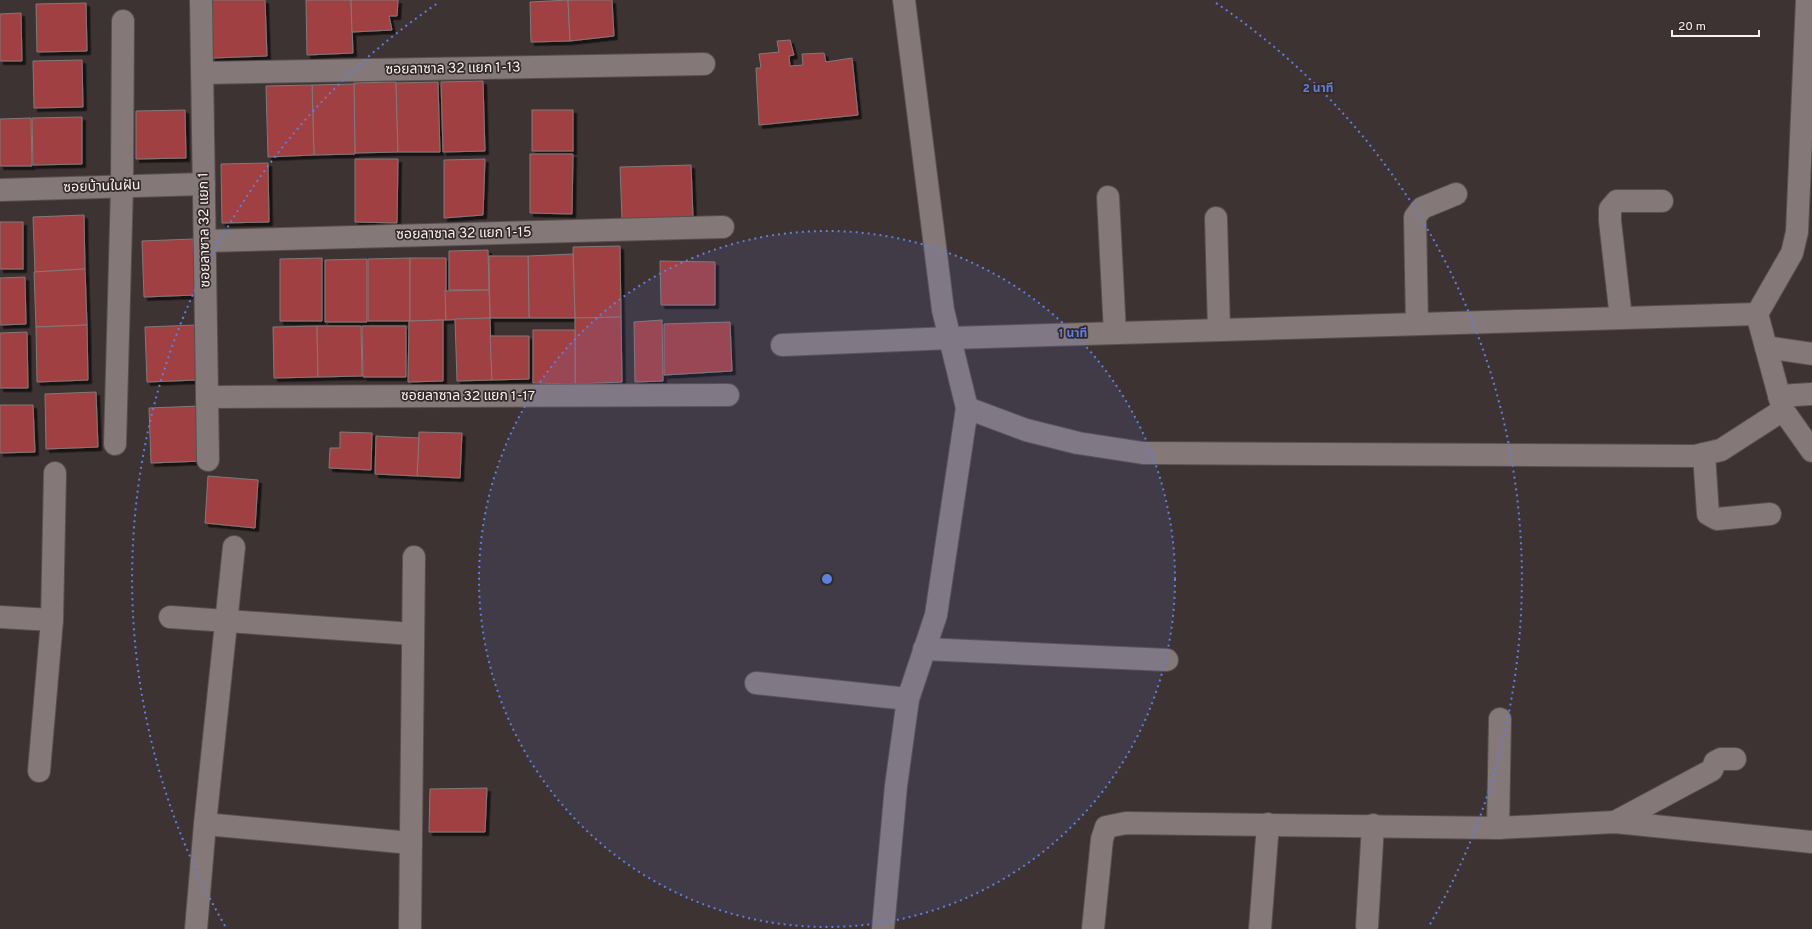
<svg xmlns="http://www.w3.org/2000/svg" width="1812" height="929" font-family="Overpass,'Noto Sans Thai',sans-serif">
  <defs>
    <filter id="shadow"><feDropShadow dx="3.5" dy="3.5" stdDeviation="0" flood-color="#0009"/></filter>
  </defs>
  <rect width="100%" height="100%" fill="#3d3333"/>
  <g fill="#a14042" stroke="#847878" filter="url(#shadow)">
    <polygon points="211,0 265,0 267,56 212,58"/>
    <polygon points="306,0 351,0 353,53 307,55"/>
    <polygon points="351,0 398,0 397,16 389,16 392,30 352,32"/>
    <polygon points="568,0 570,41 531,42 530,2"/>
    <polygon points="568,0 612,0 614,36 570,41"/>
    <polygon points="86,3 87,51 37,52 36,4"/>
    <polygon points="21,13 22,61 0,61 0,14"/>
    <polygon points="790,40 794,55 789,56 790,66 803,65 802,54 824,53 826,62 852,58 858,115 759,125 756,68 761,68 759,54 779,52 777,41"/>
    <polygon points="82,60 83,107 34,108 33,61"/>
    <polygon points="483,81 485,151 443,152 441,82"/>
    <polygon points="396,82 398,152 355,153 354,83"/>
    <polygon points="438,82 440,152 398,152 396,83"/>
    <polygon points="354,84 355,154 314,155 312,85"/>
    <polygon points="312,85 314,155 268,157 266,86"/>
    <polygon points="185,110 186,158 136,159 136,111"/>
    <rect x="532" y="110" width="41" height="41"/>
    <polygon points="82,117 82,164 33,165 32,118"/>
    <polygon points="31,118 32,166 0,166 0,119"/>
    <polygon points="530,154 573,154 572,214 530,213"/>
    <polygon points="355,159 398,159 397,223 355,222"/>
    <polygon points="485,159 483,215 444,218 444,160"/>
    <polygon points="268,163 269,222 222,223 221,164"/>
    <polygon points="691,165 693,217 622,219 620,167"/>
    <polygon points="84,215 85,269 35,272 33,217"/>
    <rect x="0" y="222" width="23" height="47"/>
    <polygon points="193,239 195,295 144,297 142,241"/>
    <polygon points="620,246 621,317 575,318 573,247"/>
    <polygon points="488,250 489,290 449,290 449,251"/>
    <polygon points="573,254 575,318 529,318 528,256"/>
    <polygon points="489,256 528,256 529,318 490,318"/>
    <polygon points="322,258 322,321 280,321 280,259"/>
    <polygon points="410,258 410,321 368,321 368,259"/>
    <polygon points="410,258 446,258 446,320 410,321"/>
    <polygon points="367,259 367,322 325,322 325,260"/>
    <polygon points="660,261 715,262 715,305 661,305"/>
    <polygon points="85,269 87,325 36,327 34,272"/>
    <polygon points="25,277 26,324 0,325 0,278"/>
    <polygon points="489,290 490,318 446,320 445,291"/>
    <polygon points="621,317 622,382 575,384 575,318"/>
    <polygon points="490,318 492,380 457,381 455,319"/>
    <polygon points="443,320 443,381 408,382 409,321"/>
    <polygon points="662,320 663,381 635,382 634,322"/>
    <polygon points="730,322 732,371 664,375 664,324"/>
    <polygon points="87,325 88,380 37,382 36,327"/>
    <polygon points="196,325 197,380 147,382 145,327"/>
    <polygon points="317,326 318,377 274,378 273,327"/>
    <polygon points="317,326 361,326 362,376 318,377"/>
    <polygon points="362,326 406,326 406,377 363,377"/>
    <polygon points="533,330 575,330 575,384 533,383"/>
    <polygon points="27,332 28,388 0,388 0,333"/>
    <polygon points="490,336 529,336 529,379 492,380"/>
    <polygon points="96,392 98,447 46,449 45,394"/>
    <polygon points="0,405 33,405 35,452 0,453"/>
    <polygon points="200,406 202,461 151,463 149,408"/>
    <polygon points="340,432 372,433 371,470 329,468 330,448 340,448"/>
    <polygon points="419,432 462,433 460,478 417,476"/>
    <polygon points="376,436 419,438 417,476 375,474"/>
    <polygon points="208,476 258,480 255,528 205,523"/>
    <polygon points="487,788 485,832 429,832 430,789"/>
  </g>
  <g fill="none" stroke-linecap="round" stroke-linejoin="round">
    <g stroke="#574f4e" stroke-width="24">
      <g id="minor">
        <polyline points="201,0 208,460"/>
        <polyline points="1807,0 1797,232 1792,253 1757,314 1783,410 1812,451"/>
        <polyline points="203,73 704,64"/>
        <polyline points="0,190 204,184"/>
        <polyline points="1108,197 1115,333"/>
        <polyline points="1216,218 1219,330"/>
        <polyline points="206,241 723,227"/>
        <polyline points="1621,318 1610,221 1610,209 1617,201 1662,201"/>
        <polyline points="1417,324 1415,217 1422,208 1456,194"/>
        <polyline points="782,345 951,338 1757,314"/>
        <polyline points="1766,347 1812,354"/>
        <polyline points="1779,396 1812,394"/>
        <polyline points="207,397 728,395"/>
        <polyline points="967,408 1026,430 1078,443 1143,453 1695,456 1721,450 1783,410"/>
        <polyline points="115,444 122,187 123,21"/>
        <polyline points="1704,454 1708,514 1717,519 1770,514"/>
        <polyline points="0,617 52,620 39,771"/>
        <polyline points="170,617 413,634"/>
        <polyline points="52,620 55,473"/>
        <polyline points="924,649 1167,660"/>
        <polyline points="756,683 908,699"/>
        <polyline points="1615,822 1712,770 1715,762 1721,759 1735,759"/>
        <polyline points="205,824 411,843"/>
        <polyline points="1498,828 1500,719"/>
        <polyline points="1367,926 1373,825"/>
        <polyline points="196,929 205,824 234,547"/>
        <polyline points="410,929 414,557"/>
        <polyline points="883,929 896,786 908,699 936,615 967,408 943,310 904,0"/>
        <polyline points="1093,929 1102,839 1106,827 1126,823 1498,828 1615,822 1812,842"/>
        <polyline points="1260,929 1268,824"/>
      </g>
    </g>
    <use href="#minor" stroke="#847878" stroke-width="22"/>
  </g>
  <circle cx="827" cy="579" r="348" fill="#5f7fe0" fill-opacity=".12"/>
  <g fill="none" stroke="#5f7fe0" stroke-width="2" stroke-dasharray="2 4">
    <circle cx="827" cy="579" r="348"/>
    <path d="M225 926A695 695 0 0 1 438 3M1216 3A695 695 0 0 1 1429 926"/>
  </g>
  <g text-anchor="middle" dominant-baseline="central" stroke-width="3.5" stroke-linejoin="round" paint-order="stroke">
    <g font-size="14" fill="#f8f2f1" stroke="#332929">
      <text transform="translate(453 69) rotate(-1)">ซอยลาซาล 32 แยก 1-13</text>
      <text transform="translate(102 187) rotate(-2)">ซอยบ้านในฝัน</text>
      <text transform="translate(205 230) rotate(-91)">ซอยลาซาล 32 แยก 1</text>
      <text transform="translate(464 234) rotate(-1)">ซอยลาซาล 32 แยก 1-15</text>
      <text x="468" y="396">ซอยลาซาล 32 แยก 1-17</text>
    </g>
  </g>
  <circle cx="827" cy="579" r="6" fill="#5f7fe0" stroke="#332929" stroke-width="2"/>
  <g font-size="12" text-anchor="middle" font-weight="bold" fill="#5f7fe0" stroke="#332929" stroke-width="3.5" stroke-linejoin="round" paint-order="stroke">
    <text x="1318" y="92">2 นาที</text>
    <text x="1073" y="337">1 นาที</text>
  </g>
  <path d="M1672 30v6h87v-6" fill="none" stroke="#f8f2f1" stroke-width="2"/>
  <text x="1678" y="30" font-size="12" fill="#f8f2f1" stroke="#332929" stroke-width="3" paint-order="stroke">20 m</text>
</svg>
